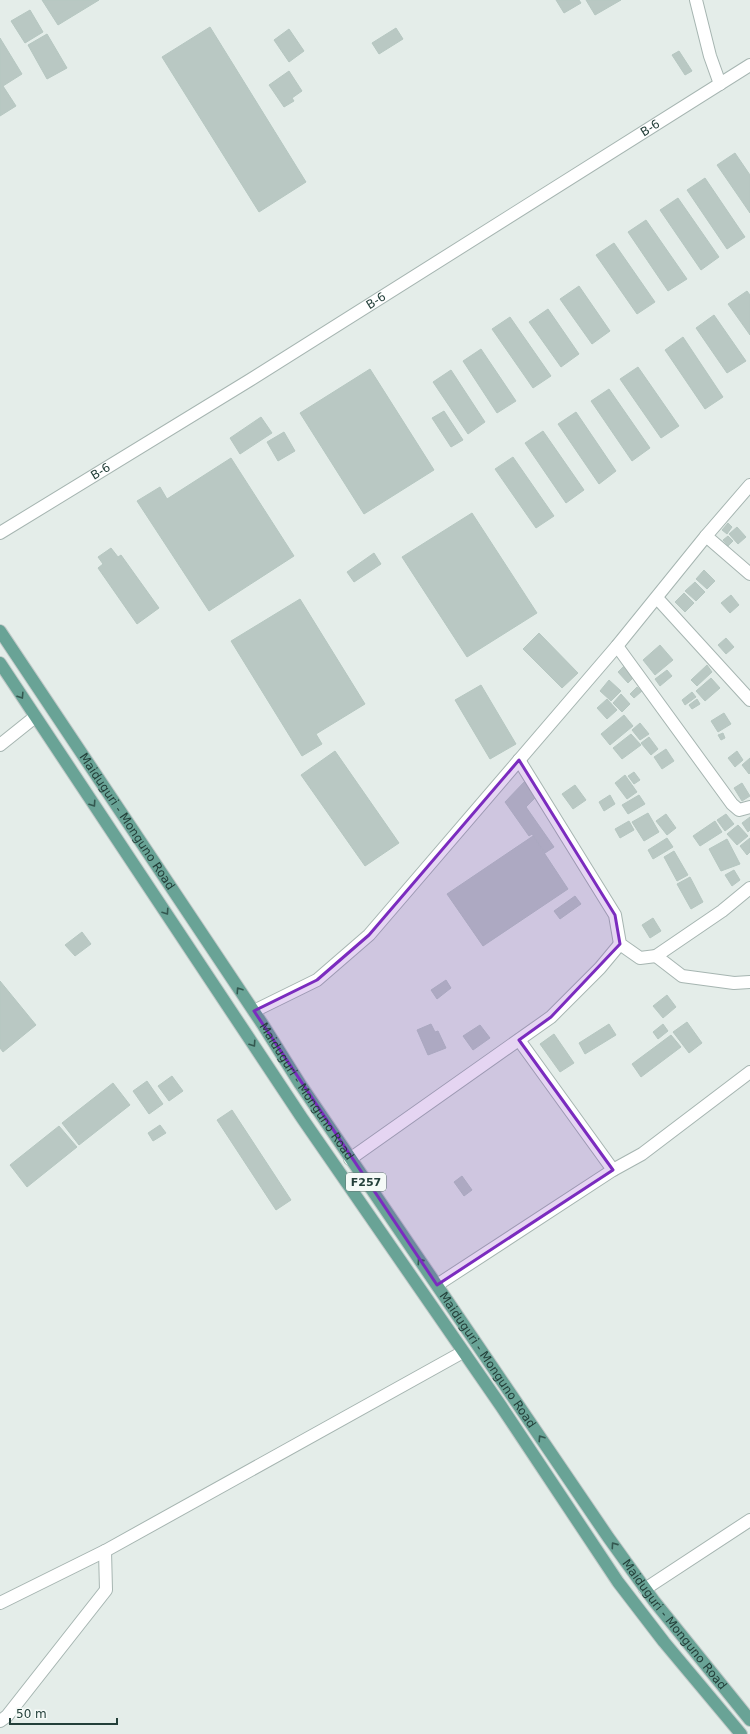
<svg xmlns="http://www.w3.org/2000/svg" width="750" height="1734" font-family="'DejaVu Sans',sans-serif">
  <rect width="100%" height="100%" fill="#e4ede9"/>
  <g fill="#b9c8c3" stroke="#b6c7c1">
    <polygon points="42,0 99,0 58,25"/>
    <polygon points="556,0 579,0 581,3 564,13"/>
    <polygon points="586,0 621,0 595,15"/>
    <polygon points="30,10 43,32 25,43 11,21"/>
    <polygon points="210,27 306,182 259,212 162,57"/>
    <polygon points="396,28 403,39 379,54 372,43"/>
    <polygon points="289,29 304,51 289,62 274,40"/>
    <polygon points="47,34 67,68 47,79 28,45"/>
    <polygon points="0,38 22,74 3,86 16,106 0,116"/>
    <polygon points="679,51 692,71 685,75 672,55"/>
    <polygon points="289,71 302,91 292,98 294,101 284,107 269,85"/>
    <polygon points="735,153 750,175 750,213 717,165"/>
    <polygon points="705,178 745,237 727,249 687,190"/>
    <polygon points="678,198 719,257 701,270 660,210"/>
    <polygon points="646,220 687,279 668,291 628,232"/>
    <polygon points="614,243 655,302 637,314 596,255"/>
    <polygon points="579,286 610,331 592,344 560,299"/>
    <polygon points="747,291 750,295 750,335 728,304"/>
    <polygon points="548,309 579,354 561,367 529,322"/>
    <polygon points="714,315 746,361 727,373 696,328"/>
    <polygon points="510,317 551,376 533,388 492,329"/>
    <polygon points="683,337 723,397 705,409 665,350"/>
    <polygon points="481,349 516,401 497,413 463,361"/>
    <polygon points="638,367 679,426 661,438 620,379"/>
    <polygon points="370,369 434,470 364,514 300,413"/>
    <polygon points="451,370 485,422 468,434 433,382"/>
    <polygon points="609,389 650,448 632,461 591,401"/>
    <polygon points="444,411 463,440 451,447 432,418"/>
    <polygon points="576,412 616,471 599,484 558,424"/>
    <polygon points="261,417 272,433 240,454 230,438"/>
    <polygon points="543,431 584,490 566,503 525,443"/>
    <polygon points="284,432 295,451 278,461 267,442"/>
    <polygon points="513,457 554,516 536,528 495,469"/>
    <polygon points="231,458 294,556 209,611 137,501 160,487 167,499"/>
    <polygon points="472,513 537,613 467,657 402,557"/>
    <polygon points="728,523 732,527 727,534 722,530"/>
    <polygon points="737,527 746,537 738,544 729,534"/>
    <polygon points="728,536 733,541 728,546 723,540"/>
    <polygon points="111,548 118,557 121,555 159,608 137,624 98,568 103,564 98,557"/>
    <polygon points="374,553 381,564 354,582 347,572"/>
    <polygon points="704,570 715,581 707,589 696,579"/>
    <polygon points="695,582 705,592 696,601 685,591"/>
    <polygon points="684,593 694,603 685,612 675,602"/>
    <polygon points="731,595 739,605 730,613 721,603"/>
    <polygon points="300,599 365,704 316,734 322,744 302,756 231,641"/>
    <polygon points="539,633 578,673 562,688 523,649"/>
    <polygon points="726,638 734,647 726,654 718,645"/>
    <polygon points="660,645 673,660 655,675 643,660"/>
    <polygon points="707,665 712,672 697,686 691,680"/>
    <polygon points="624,666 634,677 628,683 618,672"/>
    <polygon points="667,670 672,676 660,686 655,679"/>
    <polygon points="711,678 720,688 705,701 696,691"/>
    <polygon points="609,680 621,691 611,701 600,691"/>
    <polygon points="481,685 516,744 490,759 455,700"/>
    <polygon points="637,687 642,691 634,698 630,694"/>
    <polygon points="692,692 696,697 685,705 682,700"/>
    <polygon points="621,694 630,704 622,712 613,703"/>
    <polygon points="607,699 617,710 607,719 597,708"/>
    <polygon points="697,699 700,704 692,709 689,705"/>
    <polygon points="724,713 731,724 718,732 711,721"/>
    <polygon points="624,715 633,726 610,745 601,734"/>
    <polygon points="640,723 649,734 640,740 632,730"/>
    <polygon points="723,733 725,738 721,740 718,735"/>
    <polygon points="631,734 641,745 622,759 613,748"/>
    <polygon points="649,737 658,749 651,755 641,743"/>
    <polygon points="666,749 674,761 662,769 654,757"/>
    <polygon points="335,751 399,843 365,866 301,775"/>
    <polygon points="737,751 743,760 735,767 728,758"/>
    <polygon points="750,758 750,773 749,774 742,765"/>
    <polygon points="634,772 640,780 634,784 628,776"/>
    <polygon points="625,775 637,792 627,799 615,783"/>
    <polygon points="526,780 538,795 526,807 554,847 545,853 532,834 529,836 505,802"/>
    <polygon points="742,783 750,796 742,801 734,788"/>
    <polygon points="575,785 586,800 573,809 562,794"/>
    <polygon points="610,795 615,804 604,811 599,802"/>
    <polygon points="639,795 645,804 628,814 622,805"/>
    <polygon points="648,813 659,832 644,841 632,822"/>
    <polygon points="666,814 676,828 667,835 656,821"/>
    <polygon points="726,814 734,824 725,831 717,820"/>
    <polygon points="750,817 750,830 748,832 742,823"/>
    <polygon points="629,821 634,830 620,838 615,829"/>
    <polygon points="715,821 722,832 700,846 693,836"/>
    <polygon points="738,825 748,836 737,845 727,834"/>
    <polygon points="533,836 568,889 483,946 447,894"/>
    <polygon points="667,838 673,847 653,859 648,850"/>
    <polygon points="750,838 750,852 747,855 740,846"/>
    <polygon points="727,839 740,864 721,871 709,849"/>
    <polygon points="674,851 688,875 677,881 664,857"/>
    <polygon points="734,870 740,880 732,886 725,875"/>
    <polygon points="690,877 703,902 691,909 677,884"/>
    <polygon points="575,896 581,904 560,919 554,911"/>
    <polygon points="653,918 661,931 650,938 642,925"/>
    <polygon points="82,932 91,944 75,956 65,945"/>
    <polygon points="446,980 451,988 437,999 431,990"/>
    <polygon points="0,981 36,1025 3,1052 0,1048"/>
    <polygon points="667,995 676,1007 663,1018 653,1006"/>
    <polygon points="687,1022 702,1043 689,1053 673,1032"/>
    <polygon points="431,1024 435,1032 438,1031 446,1048 428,1055 417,1030"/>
    <polygon points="609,1024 616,1035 585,1054 579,1043"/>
    <polygon points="663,1024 668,1031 658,1039 653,1032"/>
    <polygon points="480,1025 490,1038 473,1050 463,1036"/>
    <polygon points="554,1034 574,1063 560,1072 540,1044"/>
    <polygon points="671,1035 681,1047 641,1077 632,1064"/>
    <polygon points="172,1076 183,1091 169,1101 158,1086"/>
    <polygon points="147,1081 163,1104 149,1114 133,1091"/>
    <polygon points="113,1083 130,1105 79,1145 62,1123"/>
    <polygon points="232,1110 291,1200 276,1210 217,1120"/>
    <polygon points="160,1125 166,1133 153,1141 148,1133"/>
    <polygon points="59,1126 77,1147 27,1187 10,1165"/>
    <polygon points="462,1176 472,1190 464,1196 454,1182"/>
  </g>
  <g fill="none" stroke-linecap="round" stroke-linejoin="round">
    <g stroke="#a6b5b1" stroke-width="14">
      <g id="street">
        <polyline points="696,0 710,56 720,84"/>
        <path id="s1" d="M0 533 250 380 750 65"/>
        <polyline points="706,536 750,574"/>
        <polyline points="657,598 750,700"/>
        <polyline points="617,646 732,804 739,810 750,807"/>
        <polyline points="0,745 35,717"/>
        <polyline points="519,760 615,915 620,944 640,958 656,956 722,911 750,888"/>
        <polyline points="656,956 682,976 734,983 750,982"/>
        <polyline points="254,1011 317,980 369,935 617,646 706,536 750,485"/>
        <polyline points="519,1040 613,1170"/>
        <polyline points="350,1159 551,1017 600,968 620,944"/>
        <polyline points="437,1285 613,1170 642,1154 750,1072"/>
        <polyline points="645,1589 750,1520"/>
        <polyline points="0,1603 105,1551 463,1352"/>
        <polyline points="0,1721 7,1716 106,1590 105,1551"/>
      </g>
    </g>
    <g stroke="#c1c9c8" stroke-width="14">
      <g id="primary">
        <path id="s2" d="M0 631 263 1025 300 1084 608 1537 654 1601 750 1720"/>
        <polyline points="0,663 302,1118 501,1406 618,1582 664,1642 741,1734"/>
      </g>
    </g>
    <use href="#street" stroke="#fff" stroke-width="12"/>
    <use href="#primary" stroke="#69a396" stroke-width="12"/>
  </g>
  <defs><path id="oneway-chevron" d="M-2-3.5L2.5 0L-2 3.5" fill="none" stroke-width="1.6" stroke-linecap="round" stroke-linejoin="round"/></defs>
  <g stroke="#345850">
    <use href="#oneway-chevron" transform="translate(21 696) rotate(57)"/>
    <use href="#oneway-chevron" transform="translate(93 804) rotate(56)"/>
    <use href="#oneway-chevron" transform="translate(166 912) rotate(56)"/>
    <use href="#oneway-chevron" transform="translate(239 990) rotate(-124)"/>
    <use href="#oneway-chevron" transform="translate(253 1044) rotate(56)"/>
    <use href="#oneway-chevron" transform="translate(420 1261) rotate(-125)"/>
    <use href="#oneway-chevron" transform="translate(541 1438) rotate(-124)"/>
    <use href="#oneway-chevron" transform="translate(614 1545) rotate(-125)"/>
  </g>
  <path fill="#7b2cbf" fill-opacity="0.2" stroke="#7b2cbf" stroke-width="3" stroke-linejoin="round" d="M519 760 615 915 620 944 551 1017 519 1040 613 1170 437 1285 254 1011 317 980 369 935Z"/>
  <g text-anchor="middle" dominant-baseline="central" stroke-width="3.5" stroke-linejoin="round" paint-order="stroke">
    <rect fill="#f5faf7" stroke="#627772" stroke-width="1" x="346" y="1173" width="40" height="18" rx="3"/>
    <g font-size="11" font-weight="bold" fill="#233f39">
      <text x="366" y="1182">F257</text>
    </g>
    <g font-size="12" fill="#233f39" stroke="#f5faf7">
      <text stroke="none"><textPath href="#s1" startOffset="766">B-6</textPath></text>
      <text stroke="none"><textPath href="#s1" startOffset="442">B-6</textPath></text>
      <text stroke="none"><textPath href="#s1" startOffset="118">B-6</textPath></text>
      <text stroke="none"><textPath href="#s2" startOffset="229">Maiduguri - Monguno Road</textPath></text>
      <text stroke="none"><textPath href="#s2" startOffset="553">Maiduguri - Monguno Road</textPath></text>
      <text stroke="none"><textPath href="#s2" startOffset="877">Maiduguri - Monguno Road</textPath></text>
      <text stroke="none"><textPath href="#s2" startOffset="1201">Maiduguri - Monguno Road</textPath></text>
    </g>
  </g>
  <path d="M10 1718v6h107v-6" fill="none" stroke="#233f39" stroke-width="2"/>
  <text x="16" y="1718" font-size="12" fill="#233f39" stroke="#f5faf7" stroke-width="3" paint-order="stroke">50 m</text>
</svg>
